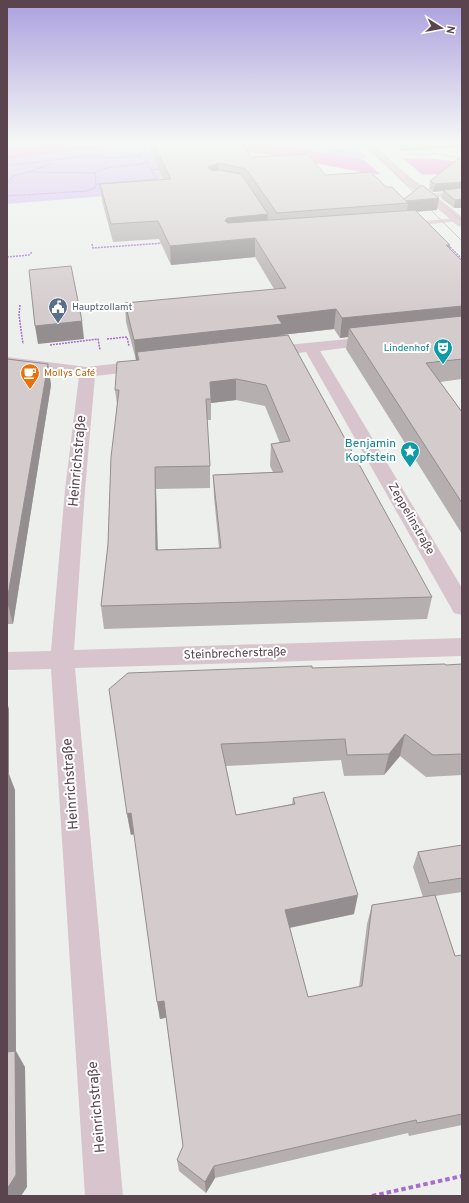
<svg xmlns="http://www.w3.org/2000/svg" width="469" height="1203" font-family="Overpass,sans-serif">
  <rect width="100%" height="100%" fill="#ecefec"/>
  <g fill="#d2b7f0">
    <polygon points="260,143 334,143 355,147 370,160 363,160 286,146"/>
    <polygon points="129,145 185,146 215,187 7,204 7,160 56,153"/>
  </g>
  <polygon fill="#ef82cf" points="46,143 260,143 286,146 363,160 426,158 462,162 462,174 384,175 361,172 279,156 225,149 185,146 129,145 56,153 7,160 7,148"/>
  <polygon fill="#ecefec" points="400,156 424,176 383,177 362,158"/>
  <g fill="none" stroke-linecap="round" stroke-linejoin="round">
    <g stroke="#a76ecf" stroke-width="1" stroke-dasharray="1.5 1" stroke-linecap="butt">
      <polyline points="297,143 319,143"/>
      <polyline points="303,144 350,153"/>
      <polyline points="408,152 415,154 436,154 462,158"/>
      <polyline points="147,162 138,155 150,147"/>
      <polyline points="7,166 85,156 114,158 155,154"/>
      <polyline points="150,170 159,169"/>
      <polyline points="31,171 50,164 51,163 49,161"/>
      <path d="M95 173C107 164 132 168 147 162L158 182"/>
      <polyline points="7,184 13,176 29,172 95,173 96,187 87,191 7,196"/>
      <polyline points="97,184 156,179"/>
    </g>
    <g stroke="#a76ecf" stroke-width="1.5" stroke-dasharray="2 1" stroke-linecap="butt">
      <polyline points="92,244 93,248 164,243"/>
      <polyline points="448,245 462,259"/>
      <polyline points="7,257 29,255 32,252"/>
      <polyline points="20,305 19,315 23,344"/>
      <polyline points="107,339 127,337 129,346"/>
      <polyline points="50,345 98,339 100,350"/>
    </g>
    <polyline stroke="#a76ecf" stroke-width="4" stroke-dasharray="4.5 3" stroke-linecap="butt" points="372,1196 462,1176"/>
    <g fill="#d7c4cd" fill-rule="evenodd">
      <polygon points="462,191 462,195 430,198 427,196 430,194"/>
      <polygon points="458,218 461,220 460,221 411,226 408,224 411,222"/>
    </g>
    <g fill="#d7c4cd" fill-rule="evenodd">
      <polygon points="378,336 383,337 385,340 383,343 320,351 462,588 462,615 454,613 306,352 267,357 262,355 259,352 262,349 267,347"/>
      <polygon points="7,357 87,367 147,360 153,362 155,365 153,368 147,370 95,376 85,490 74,650 462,638 462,656 75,668 123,1196 85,1196 51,669 7,670 7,652 51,651 65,490 79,376 7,367"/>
    </g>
    <polygon fill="#d7bdc7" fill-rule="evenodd" points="361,143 372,143 412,179 436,196 462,217 462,227 458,226 428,200 404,183"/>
    <g stroke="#b7aeb0" stroke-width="1">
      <path d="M364 143C398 175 429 209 462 241"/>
      <polyline points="405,174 462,221"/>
    </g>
  </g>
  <g fill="#b6afb0" fill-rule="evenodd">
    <path d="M147 143H242L251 157 325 175 386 187 404 199 437 210 417 212 450 245V249L462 261V379L440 382 462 412V534L346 349 348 337 340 338 334 329 281 335V336L432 597 427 619 104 629 101 606 108 544 117 404 115 390 136 360 126 322 125 303 274 289 255 257 171 265 159 239 113 242 102 201 100 184 164 180ZM236 400 265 406 280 443 271 444 270 466 273 472 213 475 214 497 219 548 158 550 156 489 210 488V466L207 420H211V403Z"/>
    <polygon points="392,143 462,143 402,151"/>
    <polygon points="462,156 462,208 454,208 441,198 443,191 433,192 429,189 430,181"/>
    <polygon points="7,359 48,364 51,385 13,624 7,624"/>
    <polygon points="462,664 462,775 426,777 400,756 384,775 344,776 341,760 226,766 236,815 292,804 293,798 354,914 290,928 308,997 359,987 367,924 372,905 423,897 413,867 418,852 462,845 462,892 435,896 455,956 462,955 462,1125 409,1136 408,1133 215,1178 206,1193 179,1171 177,1160 183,1146 166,1018 160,1019 134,834 131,835 127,814 312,668 446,665"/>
  </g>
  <g fill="#948e90">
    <polygon points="403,143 462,143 462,147 402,151"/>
    <polygon points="219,163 219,180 208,168 209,166"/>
    <polygon points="462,182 462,190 443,190 443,191 433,192 435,184"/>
    <polygon points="439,198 437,210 407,212 408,203 400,202"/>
    <polygon points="462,199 462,208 454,208 455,200"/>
    <polygon points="268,214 267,232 227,236 225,221 227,218"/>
    <polygon points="255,238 255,257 171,265 170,246"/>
    <polygon points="446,245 450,245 447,263"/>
    <polygon points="462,306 462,325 349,328 348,337 340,338 342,318"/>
    <polygon points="336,309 334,329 281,335 281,344 137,352 138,360 136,360 134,340 277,316"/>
    <polygon points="82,321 84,339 38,344 35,326"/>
    <polygon points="48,364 51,385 13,624 7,601"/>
    <polygon points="236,379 236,400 211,403 210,382"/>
    <polygon points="155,467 156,489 158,573 156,550"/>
    <polygon points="7,702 9,709 9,774 15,790 16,1051 25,1067 27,1187 21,1196 7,1196"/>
    <polygon points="405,734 400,756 384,775 389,754"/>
    <polygon points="131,813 134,834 131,835 127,814"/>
    <polygon points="358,895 354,914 283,929 285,910"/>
    <polygon points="164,1001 167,1017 160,1019 157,1002"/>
    <polygon points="214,1166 215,1178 206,1193 205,1182"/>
  </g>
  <g fill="#d4cbcd" stroke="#948e90" fill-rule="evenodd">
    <polygon points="153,143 242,143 251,157 308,154 325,175 371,172 386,187 392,187 408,203 277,213 246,169 219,163 209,166 208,168 213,171 219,170 241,174 268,214 227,218 225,221 228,223 415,210 450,245 446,245 462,261 462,306 342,318 336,309 277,316 282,324 134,340 125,303 286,288 255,238 170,246 158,221 111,224 100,184 171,179"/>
    <polygon points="462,156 462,182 435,184 430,181"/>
    <polygon points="422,185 439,198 406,201 404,199"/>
    <polygon points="462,188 462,199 455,200 443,190"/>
    <polygon points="71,266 82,321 35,326 29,270"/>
    <polygon points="462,316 462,359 426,363 462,412 462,503 349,328"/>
    <path d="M288 335 432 597 101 606 108 544 111 457 119 390H115L117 362 139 360 137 352ZM236 379 266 385 290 441 271 444 283 472 213 475 221 548 156 550 155 467 210 466 206 399H211L210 382Z"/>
    <polygon points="7,359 48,364 7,601"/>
    <polygon points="445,664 446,665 462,664 462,754 433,755 405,734 389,754 347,755 345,739 221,744 236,815 295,804 293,798 324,792 358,895 285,910 308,997 362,986 372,905 435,895 455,956 462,955 462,1114 417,1123 416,1120 214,1166 205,1182 177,1160 183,1146 164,1001 157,1002 131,813 127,814 109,689 128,673 312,666 312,668"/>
    <polygon points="462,845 462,878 429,883 418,852"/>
    <polygon points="15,1051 16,1175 7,1189 7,1052"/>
  </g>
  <linearGradient id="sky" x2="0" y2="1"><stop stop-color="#aba0de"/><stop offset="0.46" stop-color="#f6f8f6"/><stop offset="1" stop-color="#f6f8f6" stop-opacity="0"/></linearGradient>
  <rect width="469" height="312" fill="url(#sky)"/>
  <defs>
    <g id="civic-pin" transform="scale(1)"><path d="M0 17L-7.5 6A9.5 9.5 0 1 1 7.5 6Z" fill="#5c6f8a" stroke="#fff"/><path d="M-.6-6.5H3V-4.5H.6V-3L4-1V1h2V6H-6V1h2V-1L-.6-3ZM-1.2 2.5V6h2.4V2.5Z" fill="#fff"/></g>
    <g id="theatre-pin" transform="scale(1)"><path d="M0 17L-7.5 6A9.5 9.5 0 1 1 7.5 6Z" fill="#0f9aa8" stroke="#fff"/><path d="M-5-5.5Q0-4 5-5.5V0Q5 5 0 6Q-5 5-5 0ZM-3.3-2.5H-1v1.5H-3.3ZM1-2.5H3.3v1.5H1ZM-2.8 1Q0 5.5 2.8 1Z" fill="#fff"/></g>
    <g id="cafe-pin" transform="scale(1)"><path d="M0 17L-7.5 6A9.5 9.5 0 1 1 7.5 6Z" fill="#e8710a" stroke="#fff"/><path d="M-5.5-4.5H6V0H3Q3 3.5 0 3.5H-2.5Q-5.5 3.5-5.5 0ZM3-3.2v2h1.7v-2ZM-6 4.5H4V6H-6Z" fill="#fff"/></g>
    <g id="sight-pin" transform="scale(1)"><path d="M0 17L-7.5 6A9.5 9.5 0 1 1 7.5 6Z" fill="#0f9aa8" stroke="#fff"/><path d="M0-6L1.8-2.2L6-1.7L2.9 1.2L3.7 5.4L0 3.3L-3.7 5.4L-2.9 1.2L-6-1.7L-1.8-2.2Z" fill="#fff"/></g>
  </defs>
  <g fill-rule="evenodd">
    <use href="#civic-pin" x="58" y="307"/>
    <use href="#theatre-pin" x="443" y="348"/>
    <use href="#cafe-pin" x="30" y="373"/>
    <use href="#sight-pin" x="410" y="451"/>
  </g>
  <g text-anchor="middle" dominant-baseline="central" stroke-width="4" stroke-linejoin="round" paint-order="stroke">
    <g font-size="10" fill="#4e5e75" stroke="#fff" text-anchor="start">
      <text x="72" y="307">Hauptzollamt</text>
    </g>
    <g font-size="10" fill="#0d838f" stroke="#fff" text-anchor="end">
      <text x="429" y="348">Lindenhof</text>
    </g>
    <g font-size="10" fill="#c56008" stroke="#fff" text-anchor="start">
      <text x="44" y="373">Mollys Café</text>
    </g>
    <g font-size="12" fill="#0d838f" stroke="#fff" text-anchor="end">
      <text x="396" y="444">Benjamin<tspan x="396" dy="14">Kopfstein</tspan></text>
    </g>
    <g font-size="12" fill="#5a444e" stroke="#fff">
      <text transform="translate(411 519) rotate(60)">Zeppelinstraße</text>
      <text transform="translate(235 654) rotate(-2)">Steinbrecherstraße</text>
    </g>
    <g font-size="14" fill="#5a444e" stroke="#fff">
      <text transform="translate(78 461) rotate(-85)">Heinrichstraße</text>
      <text transform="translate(71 784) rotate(-94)">Heinrichstraße</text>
      <text transform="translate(97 1107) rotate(-95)">Heinrichstraße</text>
    </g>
  </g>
  <rect width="469" height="1203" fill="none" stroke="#5a444e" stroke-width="16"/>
  <g transform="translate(441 28) rotate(101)" stroke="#ffffff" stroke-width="3" paint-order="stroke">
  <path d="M0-3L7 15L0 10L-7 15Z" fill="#5a444e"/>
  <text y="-6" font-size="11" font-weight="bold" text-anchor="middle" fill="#5a444e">N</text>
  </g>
</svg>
